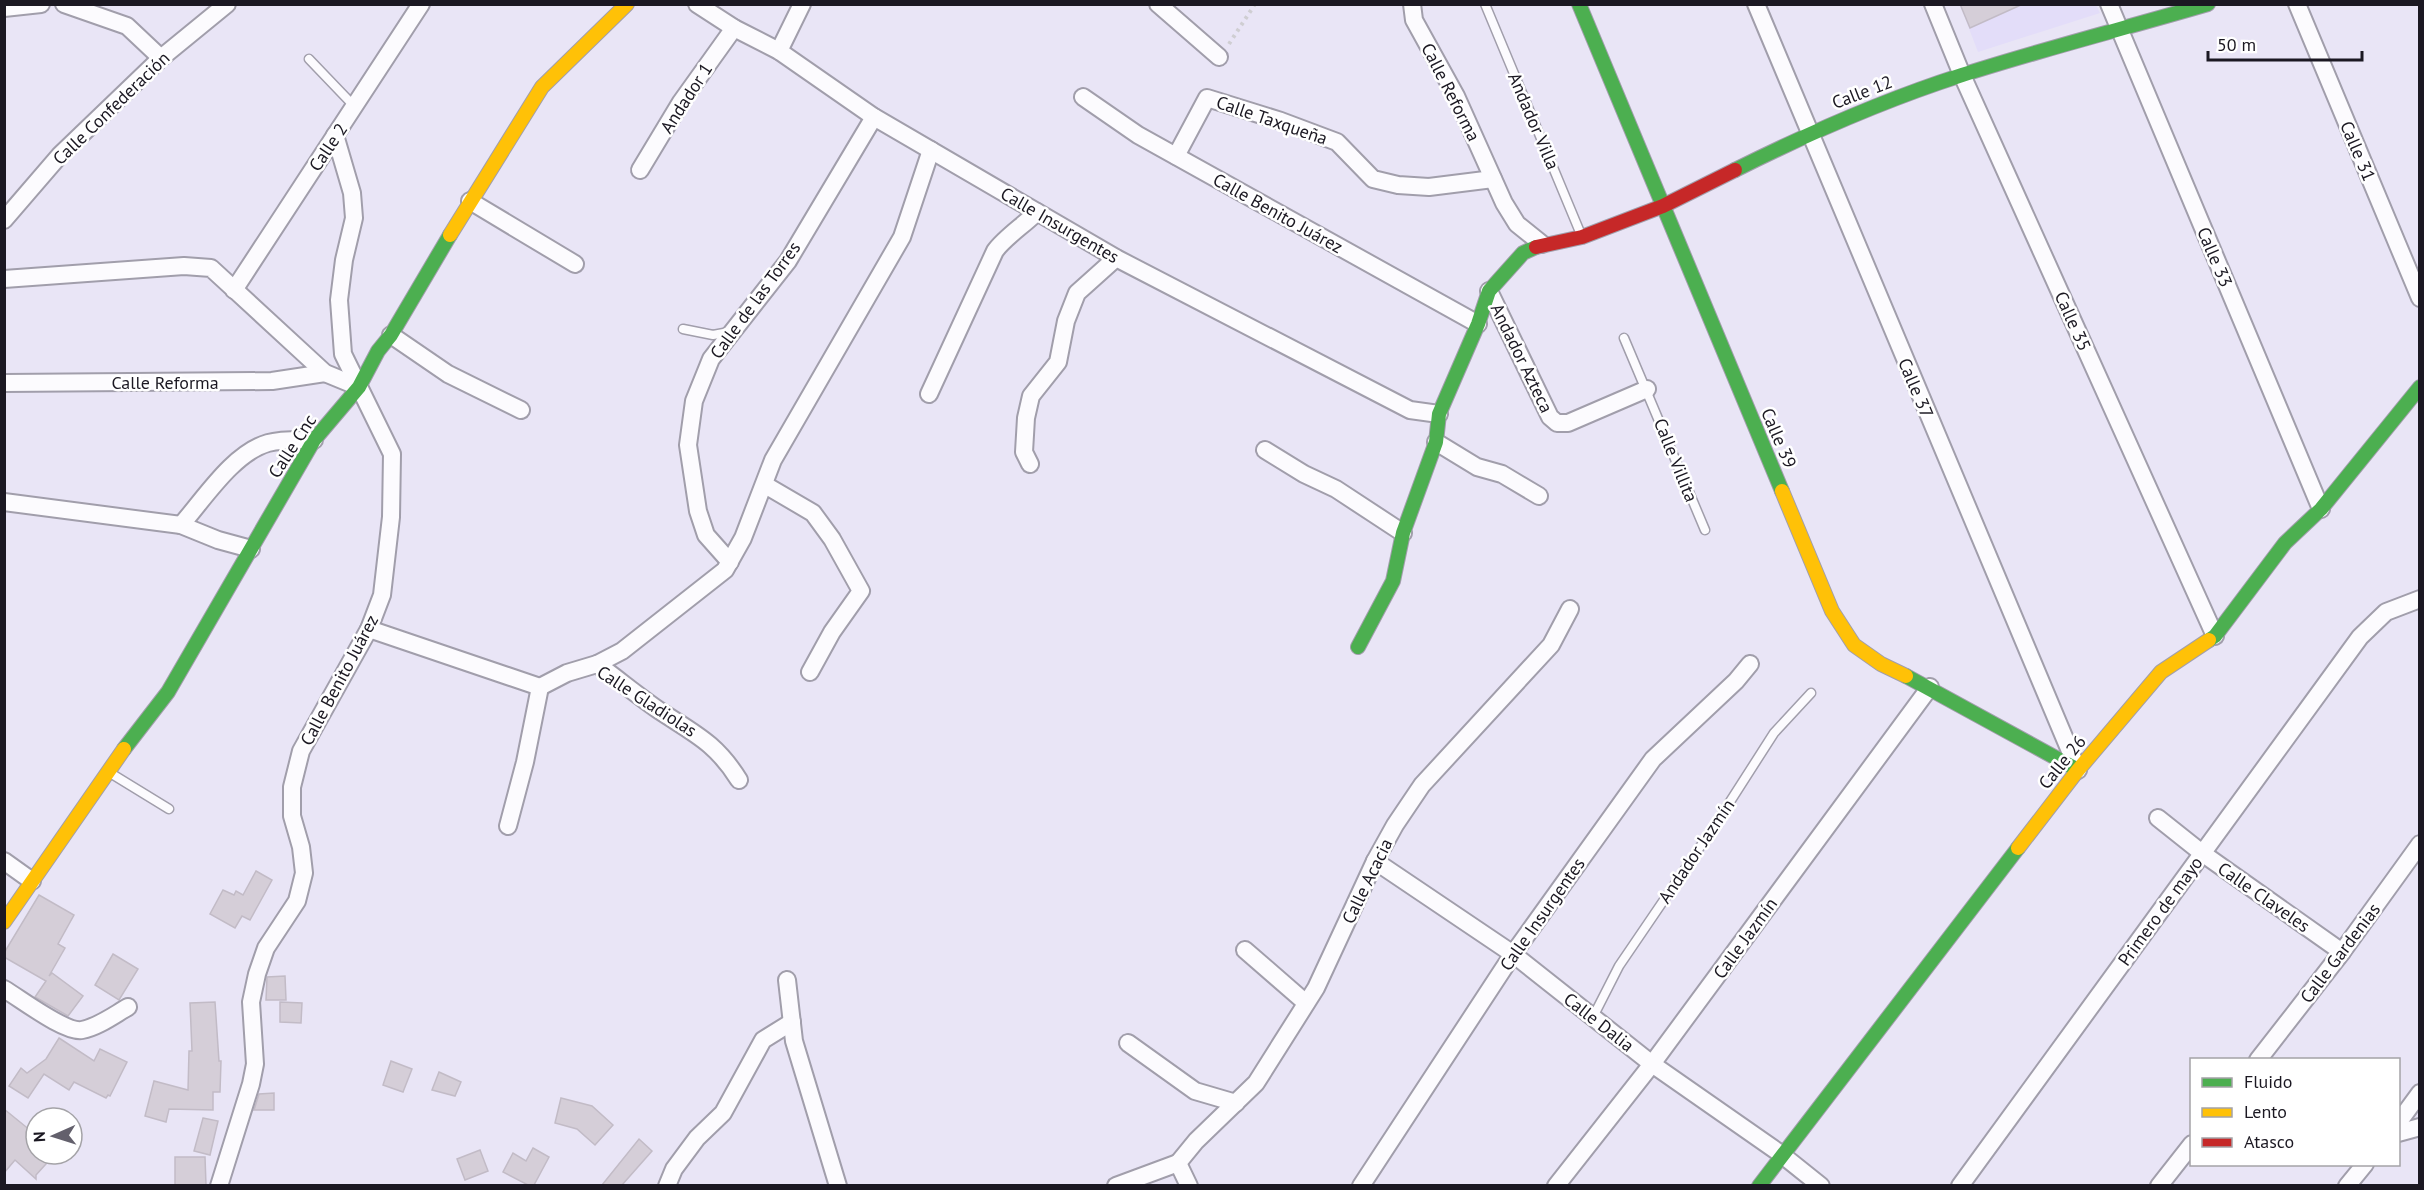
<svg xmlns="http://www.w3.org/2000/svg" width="2424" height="1190" font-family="'PT Sans',sans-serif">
  <rect width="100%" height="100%" fill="#e9e5f6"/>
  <polygon fill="#e3ddf9" points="1960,5 2096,5 2100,13 1978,52"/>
  <g fill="#d5ced8" stroke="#c2bbc6" stroke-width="1.5">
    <polygon points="1960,4 2023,4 1970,28"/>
    <polygon points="256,871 272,880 250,920 242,916 235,928 210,914 223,890 234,895 236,891 243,895"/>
    <polygon points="39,895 74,915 58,944 65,948 49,976 52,973 83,996 68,1016 35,997 46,981 4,957 4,953"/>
    <polygon points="113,954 138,969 119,1000 95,985"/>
    <polygon points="285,976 286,1000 266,1000 267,977"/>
    <polygon points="215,1002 219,1061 221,1061 220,1092 213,1092 213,1110 169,1109 166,1122 145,1116 154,1081 188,1090 189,1051 192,1051 190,1003"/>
    <polygon points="280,1002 302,1003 301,1023 280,1022"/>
    <polygon points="59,1038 94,1061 100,1049 127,1062 110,1096 108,1095 106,1098 74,1082 69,1090 44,1074 28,1098 9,1086 21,1068 27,1073 46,1059"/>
    <polygon points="391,1061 412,1069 403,1092 383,1085"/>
    <polygon points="439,1072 461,1082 455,1096 432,1090"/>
    <polygon points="274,1093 274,1110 254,1110 259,1094"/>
    <polygon points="561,1098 592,1106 613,1125 595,1145 577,1129 555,1123"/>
    <polygon points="4,1109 36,1135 36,1154 55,1154 36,1175 36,1179 15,1160 4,1173"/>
    <polygon points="203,1118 218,1121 210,1155 194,1151"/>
    <polygon points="639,1139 652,1151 622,1185 602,1185"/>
    <polygon points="533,1148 549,1157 534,1185 528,1185 503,1172 513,1153 526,1161"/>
    <polygon points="480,1150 488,1171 465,1180 457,1159"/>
    <polygon points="175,1157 205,1157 206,1185 175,1185"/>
  </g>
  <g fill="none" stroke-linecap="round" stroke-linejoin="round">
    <g stroke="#a19eab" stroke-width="11">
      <g id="lane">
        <polyline points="1485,4 1582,237"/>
        <polyline points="309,59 355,107"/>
        <polyline points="683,329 713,335 729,332"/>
        <polyline points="1624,338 1705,530"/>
        <polyline points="107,771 169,809"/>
        <polyline points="1593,1017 1619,966 1717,822 1774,733 1811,693"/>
      </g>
    </g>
    <g stroke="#a19eab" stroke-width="20">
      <g id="street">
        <polyline points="64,4 127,26 161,58"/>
        <polyline points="697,4 734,28 779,51 874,117 1116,258 1410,410 1439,414"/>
        <polyline points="1158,4 1219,57"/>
        <polyline points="1412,4 1414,20 1456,96 1504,203 1517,224 1542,244"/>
        <polyline points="1756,4 2078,770"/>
        <polyline points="1933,4 1962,75 2215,636"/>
        <polyline points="2109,4 2321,509"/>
        <polyline points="2297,4 2420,298"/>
        <polyline points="4,8 41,4"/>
        <polyline points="779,51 802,4"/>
        <polyline points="1083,97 1138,135 1478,324"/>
        <polyline points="1176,156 1207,98 1281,121 1337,142 1373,179 1398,185 1429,187 1493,179"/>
        <polyline points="640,170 681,102 734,28"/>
        <polyline points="470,201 575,264"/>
        <polyline points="4,220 60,155 161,58 227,4"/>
        <polyline points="4,279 184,266 211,268 325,373 359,387"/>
        <polyline points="234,290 421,4"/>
        <polyline points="1489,291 1550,417 1557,423 1568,423 1647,389"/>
        <polyline points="391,335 448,374 521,410"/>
        <polyline points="4,383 272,381 325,373"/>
        <path d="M929 394 995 251C1004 238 1024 225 1037 212"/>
        <polyline points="1436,442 1477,467 1502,474 1539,496"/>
        <polyline points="1265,450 1304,474 1336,489 1403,533"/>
        <polyline points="1030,464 1024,452 1026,418 1031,396 1058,362 1066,321 1077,293 1116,258"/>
        <polyline points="765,485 813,513 832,539 861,591 832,632 810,672"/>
        <polyline points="4,502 181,525 218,540 251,549"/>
        <path d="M181 525C204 499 233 453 268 443 282 439 300 440 314 440"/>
        <polyline points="730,562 706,535 698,511 688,445 694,401 711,359 788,261 874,117"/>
        <polyline points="369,629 540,687"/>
        <polyline points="597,664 622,651 725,570 743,538 773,460 902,237 931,150"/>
        <path d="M540 687 567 673 597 664C618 679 638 696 660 711 695 734 716 743 739 780"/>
        <polyline points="2158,818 2202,853 2342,952"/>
        <polyline points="508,826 525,762 540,687"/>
        <polyline points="4,861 32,881"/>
        <polyline points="1375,861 1513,954 1652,1064 1781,1154 1821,1186"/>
        <polyline points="1245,950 1306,1003"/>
        <polyline points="787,980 794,1041 838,1186"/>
        <path d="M4 989C21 999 65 1033 82 1030 98 1027 114 1015 128 1007"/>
        <polyline points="1128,1043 1195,1091 1236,1103"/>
        <polyline points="2258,1060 2342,952 2420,844"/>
        <polyline points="2398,1123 2420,1093"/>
        <polyline points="2398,1133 2420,1127"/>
        <polyline points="1178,1163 1196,1141 1256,1083 1316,988 1375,861 1395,825 1422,785 1551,645 1570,609"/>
        <polyline points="1178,1163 1189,1186"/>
        <polyline points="219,1186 251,1084 255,1064 251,1002 257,974 266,948 297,901 304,873 301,847 292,816 292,787 301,751 369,629 382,595 391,517 392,454 343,354 339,300 344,260 354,218 352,193 335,135"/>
        <polyline points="667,1186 674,1169 697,1138 723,1113 763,1040 792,1022"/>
        <polyline points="1116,1186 1178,1163"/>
        <polyline points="1361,1186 1513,954 1653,759 1736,681 1750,664"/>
        <polyline points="1556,1186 1652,1064 1930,687"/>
        <polyline points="1960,1186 2360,637 2386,612 2420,599"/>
        <polyline points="2159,1186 2192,1144"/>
        <polyline points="2347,1186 2365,1164"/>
      </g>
    </g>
    <g stroke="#a19eab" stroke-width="16">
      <g id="fast">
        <polyline points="1579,4 1782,491"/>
        <path d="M1735 170C1809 133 1884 100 1962 75 2043 49 2126 28 2208 4"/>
        <polyline points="2209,640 2215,636 2285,543 2321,509 2420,387"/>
        <polyline points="1358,647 1393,581 1403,533 1436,442 1439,414 1478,324 1489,291 1523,253 1536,247"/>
        <polyline points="1906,676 2078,770"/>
        <polyline points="124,749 168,692 314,440 359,387 378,351 391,335 450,235"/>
        <polyline points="1759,1186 2018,848"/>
      </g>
    </g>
    <g stroke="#a19eab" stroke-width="16">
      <g id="slow">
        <polyline points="450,235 542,87 627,4"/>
        <polyline points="1782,491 1832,611 1854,645 1881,664 1906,676"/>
        <polyline points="2018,848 2078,770 2161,672 2209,640"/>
        <polyline points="4,922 124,749"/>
      </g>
    </g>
    <g stroke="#a19eab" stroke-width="16">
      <polyline id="jam" points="1536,247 1582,237 1663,206 1735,170"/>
    </g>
    <polyline stroke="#cfced2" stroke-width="4" stroke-dasharray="3 4.5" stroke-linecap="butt" points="1229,44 1255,4"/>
    <use href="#lane" stroke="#fcfbfe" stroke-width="8"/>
    <use href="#street" stroke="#fcfbfe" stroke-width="16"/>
    <use href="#fast" stroke="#4caf50" stroke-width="14"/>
    <use href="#slow" stroke="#ffc107" stroke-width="14"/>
    <use href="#jam" stroke="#c62828" stroke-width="14"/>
  </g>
  <g text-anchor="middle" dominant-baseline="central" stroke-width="5" stroke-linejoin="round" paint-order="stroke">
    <g font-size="18" fill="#1b1822" stroke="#fff">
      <text transform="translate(1451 92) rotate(63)">Calle Reforma</text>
      <text transform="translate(1862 92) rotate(-21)">Calle 12</text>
      <text transform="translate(686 98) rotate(-57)">Andador 1</text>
      <text transform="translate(111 108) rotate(-44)">Calle Confederación</text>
      <text transform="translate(1272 120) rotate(19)">Calle Taxqueña</text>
      <text transform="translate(1534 121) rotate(67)">Andador Villa</text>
      <text transform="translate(328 147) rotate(-56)">Calle 2</text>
      <text transform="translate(2358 151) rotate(67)">Calle 31</text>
      <text transform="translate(1278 213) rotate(29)">Calle Benito Juárez</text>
      <text transform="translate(1060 225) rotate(30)">Calle Insurgentes</text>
      <text transform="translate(2215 257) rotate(67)">Calle 33</text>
      <text transform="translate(755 300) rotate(-54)">Calle de las Torres</text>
      <text transform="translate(2073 321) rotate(66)">Calle 35</text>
      <text transform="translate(1522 358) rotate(64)">Andador Azteca</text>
      <text x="165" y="382">Calle Reforma</text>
      <text transform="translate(1916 388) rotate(67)">Calle 37</text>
      <text transform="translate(1779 438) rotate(67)">Calle 39</text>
      <text transform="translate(292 446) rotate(-57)">Calle Cnc</text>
      <text transform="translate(1676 460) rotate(68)">Calle Villita</text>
      <text transform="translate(339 680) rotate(-62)">Calle Benito Juárez</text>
      <text transform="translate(647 701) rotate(33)">Calle Gladiolas</text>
      <text transform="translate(2062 762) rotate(-51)">Calle 26</text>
      <text transform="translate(1696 851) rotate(-56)">Andador Jazmín</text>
      <text transform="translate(1367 881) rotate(-64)">Calle Acacia</text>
      <text transform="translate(2264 897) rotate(35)">Calle Claveles</text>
      <text transform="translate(2160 911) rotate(-54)">Primero de mayo</text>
      <text transform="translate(1542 914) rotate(-55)">Calle Insurgentes</text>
      <text transform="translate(1745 938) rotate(-54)">Calle Jazmín</text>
      <text transform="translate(2340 953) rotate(-53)">Calle Gardenias</text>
      <text transform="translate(1599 1022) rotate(38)">Calle Dalia</text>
    </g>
  </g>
  <rect width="2424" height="1190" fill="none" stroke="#1b1822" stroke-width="12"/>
  <rect x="2190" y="1058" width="210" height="108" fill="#ffffff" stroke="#a4a3a7" stroke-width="1.5"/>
  <rect x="2202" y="1078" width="30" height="9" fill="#4caf50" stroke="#a4a3a7" stroke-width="1.5"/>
  <text x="2244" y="1088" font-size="18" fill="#1b1822">Fluido</text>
  <rect x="2202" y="1108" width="30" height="9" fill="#ffc107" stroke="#a4a3a7" stroke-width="1.5"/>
  <text x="2244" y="1118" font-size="18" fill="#1b1822">Lento</text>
  <rect x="2202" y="1138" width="30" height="9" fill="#c62828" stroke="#a4a3a7" stroke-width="1.5"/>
  <text x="2244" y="1148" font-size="18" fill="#1b1822">Atasco</text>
  <g transform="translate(54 1136) rotate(267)"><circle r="28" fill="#ffffff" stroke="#a4a3a7" stroke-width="1.5"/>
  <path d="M0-4.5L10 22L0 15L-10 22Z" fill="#63606c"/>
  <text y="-9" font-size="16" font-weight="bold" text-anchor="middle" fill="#1b1822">N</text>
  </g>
  <path d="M2208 51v9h154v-9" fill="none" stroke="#1b1822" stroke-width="3"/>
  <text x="2217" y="51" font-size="18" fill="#1b1822" stroke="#ffffff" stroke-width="4.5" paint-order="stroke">50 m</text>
</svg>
